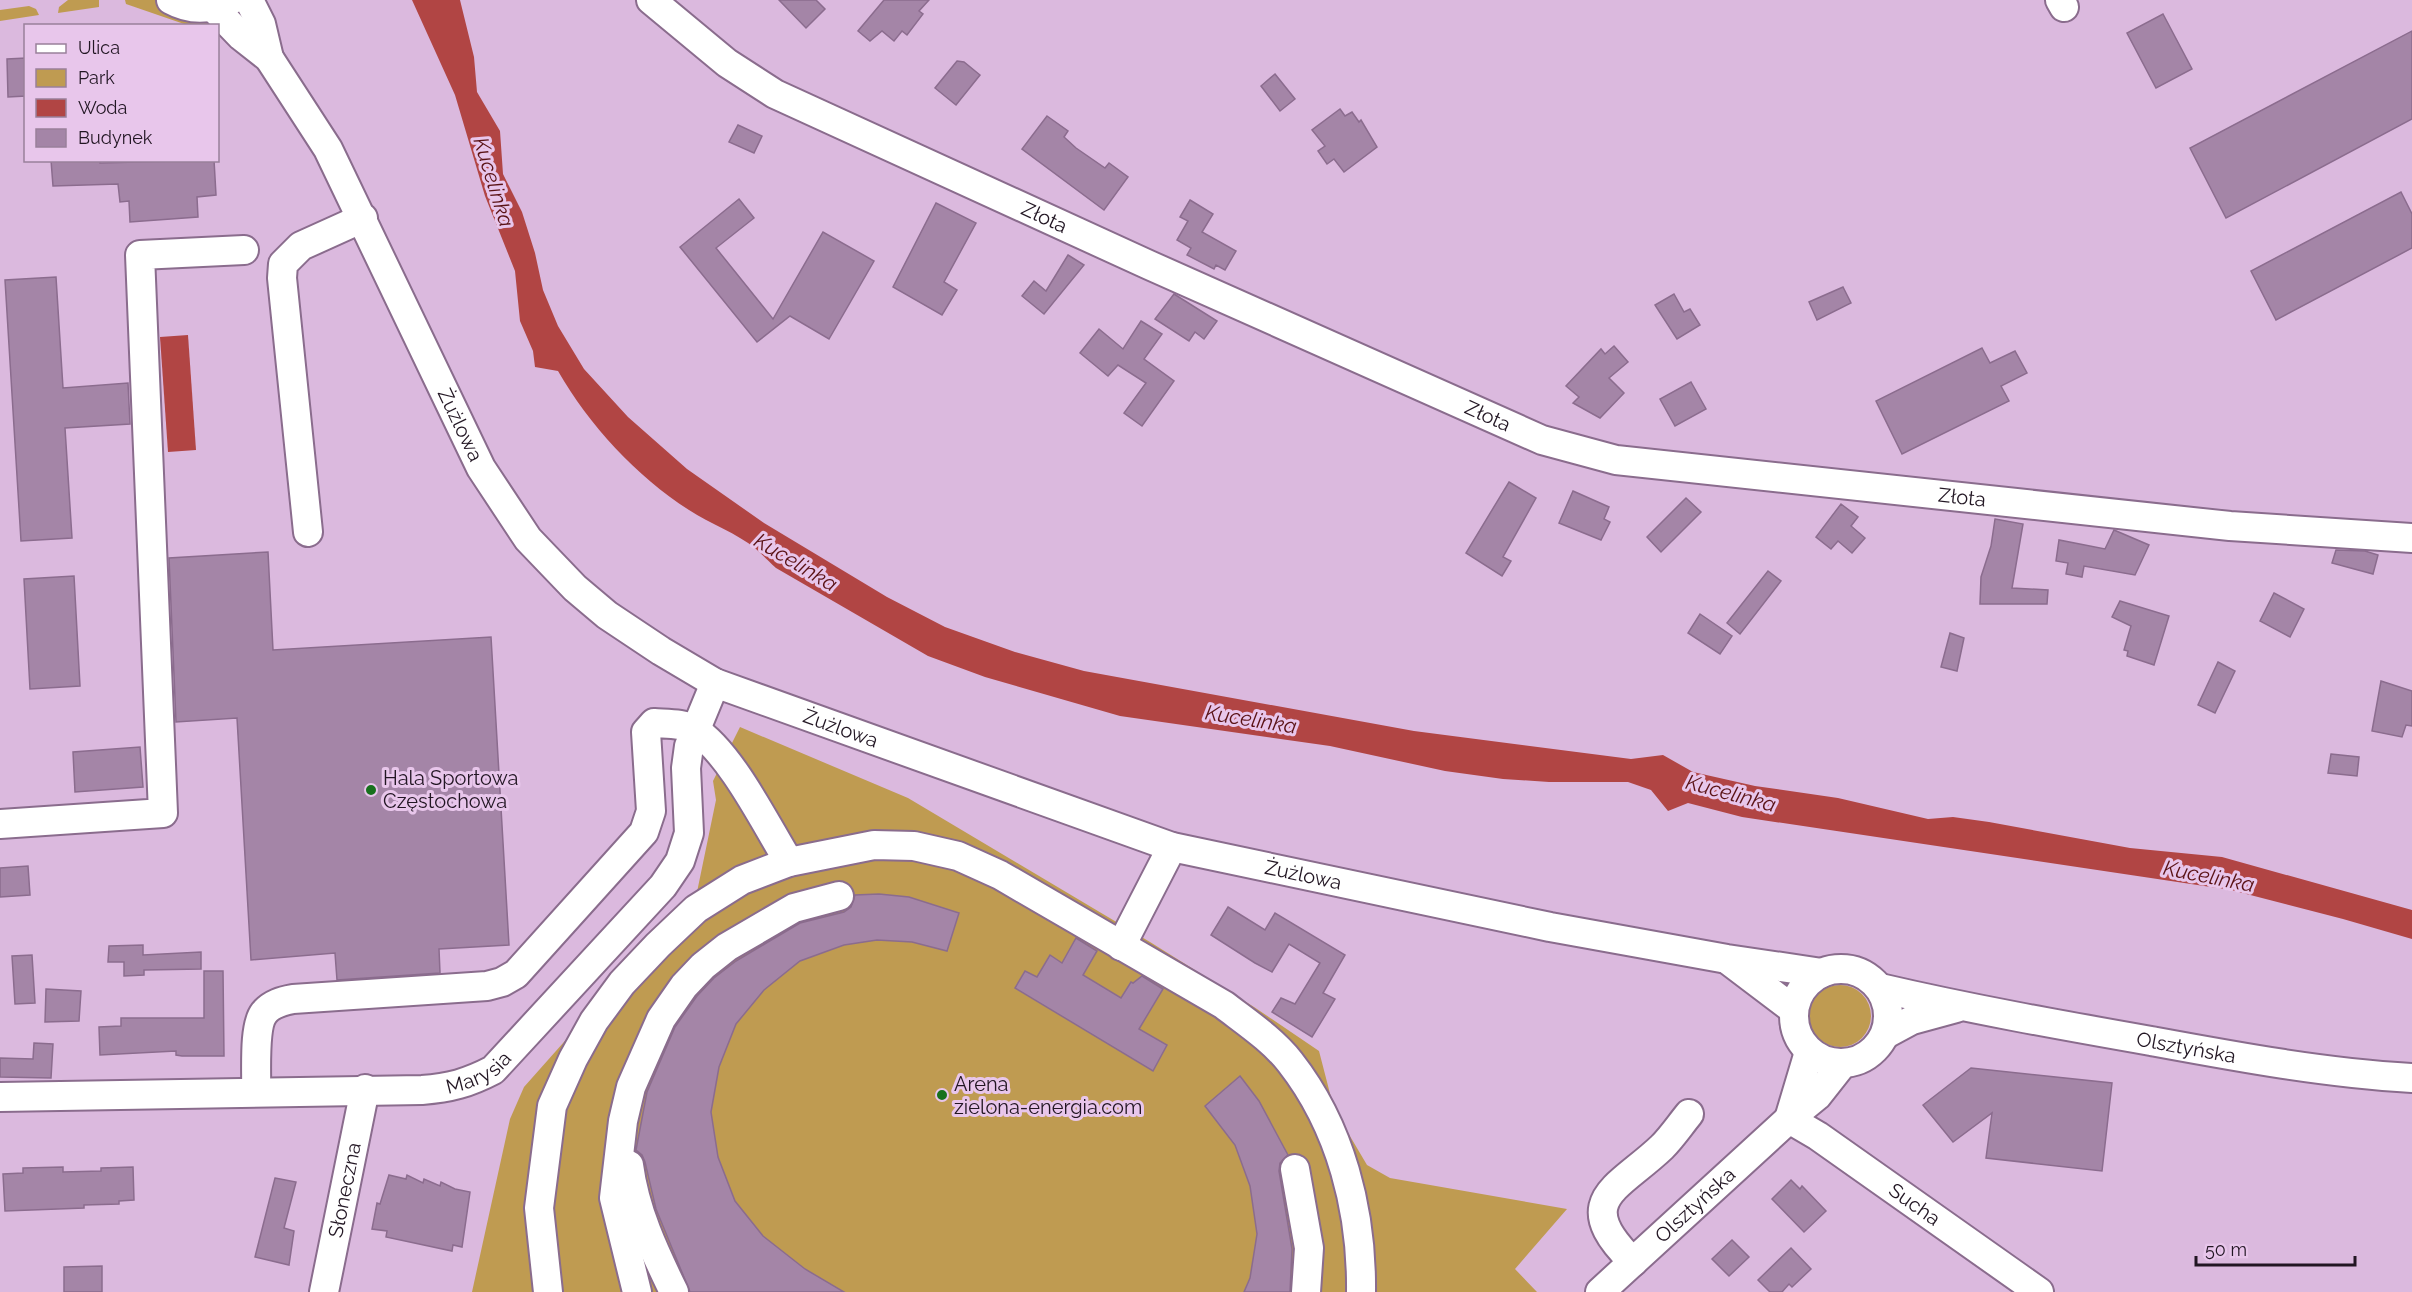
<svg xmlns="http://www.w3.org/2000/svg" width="2412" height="1292" font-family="Raleway,sans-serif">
  <rect width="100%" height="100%" fill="#dbb9de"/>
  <g fill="#bf9b51">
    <polygon points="68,0 99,0 99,7 58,13 59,7"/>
    <path d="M125 0H161C184 24 206 14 229 33L221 37 218 36V26L187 25 126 4Z"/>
    <polygon points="29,6 36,9 39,15 0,21 0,10"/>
    <polygon points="740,727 908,798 1150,942 1254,1007 1319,1051 1334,1109 1367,1165 1390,1178 1567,1209 1515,1269 1537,1292 472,1292 510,1119 524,1087 697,892 716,800 713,781"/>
    <circle cx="1840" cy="1016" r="31"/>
  </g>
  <g fill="#b14544">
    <path d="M412 0H460L474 57 477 92 500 131 503 174 522 212 535 253 543 290 558 326 584 369 628 417 687 469 764 523 887 597 945 627 1015 652 1084 671 1414 731 1631 759 1663 755 1693 772 1755 786 1838 798 1928 819 1953 817 1989 822 2130 848 2222 857 2412 910V939L2343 919 2231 890 1742 817 1688 803 1668 811 1651 790 1628 782H1549L1503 779 1445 771 1330 746 1120 716 985 677 928 656 776 568C769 562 763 555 756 549 737 533 710 524 689 510 636 476 589 425 558 371L535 367 533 351 520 321 515 271 485 196 455 95Z"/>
    <polygon points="188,335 196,450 168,452 160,337"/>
  </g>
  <g fill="#a485a7" stroke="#8b6c8e" stroke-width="1.5">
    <polygon points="779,0 816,0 825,9 806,28"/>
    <polygon points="884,0 929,0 919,11 923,14 907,35 902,31 894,41 882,31 870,41 858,31"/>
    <polygon points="2163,14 2192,69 2156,88 2127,33"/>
    <polygon points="2412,31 2412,119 2226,218 2190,148"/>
    <polygon points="26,58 26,96 8,97 7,59"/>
    <polygon points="957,61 964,62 980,75 956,105 935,88"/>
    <polygon points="1275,74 1295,99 1280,111 1261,86"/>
    <polygon points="1340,109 1345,116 1352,112 1359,122 1361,120 1377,147 1344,172 1334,159 1327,164 1318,151 1325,146 1312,130"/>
    <polygon points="1047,116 1068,131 1064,137 1076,148 1105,168 1109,163 1128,177 1104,210 1022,149"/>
    <polygon points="738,125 762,136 754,153 729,142"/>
    <polygon points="51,160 100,160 100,163 214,160 216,195 197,197 198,217 130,222 129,201 120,202 118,184 53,186"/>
    <polygon points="2401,192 2412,214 2412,248 2276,320 2251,271"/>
    <polygon points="739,199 754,218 716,248 773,319 823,232 874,261 829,339 790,316 757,342 680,247"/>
    <polygon points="1190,200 1213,214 1202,232 1236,251 1225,270 1216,265 1214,269 1187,255 1191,248 1177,240 1188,221 1180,217"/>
    <polygon points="936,203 976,223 944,282 957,290 942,315 893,287"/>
    <polygon points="1068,255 1084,265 1044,314 1022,296 1034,281 1046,291"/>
    <polygon points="56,277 63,388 128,383 130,424 65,428 72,538 21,541 5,280"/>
    <polygon points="1843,287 1851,303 1817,320 1809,302"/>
    <polygon points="1174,294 1217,321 1204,339 1195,332 1189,341 1155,319"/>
    <polygon points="1674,294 1684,312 1690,309 1700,325 1677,339 1655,305"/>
    <polygon points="1141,321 1162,334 1144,359 1174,381 1142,426 1124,413 1146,383 1118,365 1108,376 1080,353 1099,329 1123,349"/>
    <polygon points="1614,346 1628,362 1609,378 1624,393 1600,418 1573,403 1579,397 1566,386 1601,349 1605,354"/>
    <polygon points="1982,348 1990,363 2015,351 2027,373 2001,386 2009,401 1902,454 1876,401"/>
    <polygon points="1691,382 1706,409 1675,426 1660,399"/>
    <polygon points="1509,482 1536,498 1503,557 1511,561 1502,576 1466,553"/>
    <polygon points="1573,491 1609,507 1604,519 1610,522 1601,540 1559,523"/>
    <polygon points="1686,498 1701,512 1661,552 1647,537"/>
    <polygon points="1841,504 1858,517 1851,526 1865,538 1852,553 1838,541 1831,549 1816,537"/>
    <polygon points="1995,519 2023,524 2012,588 2048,590 2047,604 1980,604 1981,577 1991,546"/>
    <polygon points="2114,530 2149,545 2135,575 2084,566 2082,577 2066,574 2068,563 2056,561 2059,540 2105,549"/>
    <polygon points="2336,550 2365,551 2378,555 2373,574 2332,563"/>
    <polygon points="268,552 273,650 491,637 509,945 439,949 440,973 337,980 335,953 251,960 237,718 176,722 169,558"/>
    <polygon points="1768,571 1781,581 1740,634 1727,623"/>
    <polygon points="74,576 80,686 30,689 24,579"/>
    <polygon points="2274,593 2304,609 2290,637 2260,621"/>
    <polygon points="2120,601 2169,616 2154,665 2127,656 2128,651 2124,650 2131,626 2112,617"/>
    <polygon points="1700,614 1732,636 1720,654 1688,633"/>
    <polygon points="1950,633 1964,638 1957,671 1941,667"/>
    <polygon points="2218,662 2235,671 2215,713 2198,705"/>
    <polygon points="2381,681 2412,691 2412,726 2406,725 2402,737 2372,731"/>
    <polygon points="140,747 143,787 75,792 73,752"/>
    <polygon points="2331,754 2359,757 2357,776 2328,773"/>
    <polygon points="28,866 30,895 0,897 0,868"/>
    <polygon points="879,894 909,897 959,913 947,951 912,942 877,940 844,945 800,961 764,990 736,1024 719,1067 711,1112 718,1157 735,1201 763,1236 805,1269 844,1292 690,1292 656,1209 645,1162 642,1155 636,1150 647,1092 675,1027 697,996 714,978 736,961 800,923 844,912 851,907 855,895"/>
    <polygon points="1228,907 1265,930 1275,913 1345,955 1323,993 1335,999 1312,1037 1272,1012 1281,998 1295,1004 1320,963 1289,944 1272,972 1255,963 1211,935"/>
    <polygon points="1076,938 1097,951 1083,975 1121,998 1131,982 1133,983 1142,976 1163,989 1139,1029 1167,1045 1153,1071 1015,988 1025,971 1037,977 1050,955 1062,963"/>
    <polygon points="143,945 143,955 201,952 201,969 144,970 144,975 124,976 124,962 108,962 109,946"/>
    <polygon points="32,955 35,1003 15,1004 12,956"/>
    <polygon points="204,971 223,971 224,1056 182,1056 176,1055 176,1051 100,1055 99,1027 121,1026 121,1018 204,1018"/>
    <polygon points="46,989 81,991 79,1021 45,1022"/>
    <polygon points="34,1043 53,1044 51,1078 0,1077 0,1058 33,1059"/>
    <polygon points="1971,1068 2112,1083 2102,1171 1986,1158 1992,1113 1953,1142 1923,1105"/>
    <polygon points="1240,1076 1259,1101 1288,1155 1280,1163 1279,1171 1292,1249 1290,1292 1244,1292 1250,1278 1257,1234 1250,1186 1235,1145 1205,1106"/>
    <polygon points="63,1167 63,1172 101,1171 101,1168 133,1167 134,1200 119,1201 119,1204 84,1205 84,1208 5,1211 3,1174 23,1173 23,1168"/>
    <polygon points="389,1175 406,1179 407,1175 423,1183 424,1179 440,1186 441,1182 455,1189 470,1192 462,1247 453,1245 452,1251 386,1237 387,1231 372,1229 377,1203 380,1204"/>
    <polygon points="275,1178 296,1182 284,1228 294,1231 289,1265 255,1257"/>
    <polygon points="1791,1180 1800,1189 1802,1186 1826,1211 1804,1232 1772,1199"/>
    <polygon points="1732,1240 1749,1257 1729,1276 1712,1259"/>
    <polygon points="1791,1248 1811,1269 1792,1287 1789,1284 1782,1292 1770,1292 1758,1280"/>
    <polygon points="102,1266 102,1292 64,1292 64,1267"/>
  </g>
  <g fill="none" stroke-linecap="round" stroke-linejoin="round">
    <g stroke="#8a6c8d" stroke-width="32">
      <g id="minor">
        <path d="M171 0C191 11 210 10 231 0"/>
        <polyline points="249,0 261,24 269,58"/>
        <path id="s1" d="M651 0 727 63 775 94 1149 265 1542 440 1616 460 2230 526 2412 538"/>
        <polyline points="2060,0 2064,7"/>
        <path id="s2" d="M214 8 241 36 269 58 328 149 481 468 528 539 575 588 607 615 661 651 715 683 1172 847 1550 927 1727 959 1822 973"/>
        <polyline points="308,532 282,278 283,264 301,246 363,218"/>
        <polyline points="0,824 163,813 140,255 244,250"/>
        <polyline points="1121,946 1172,847"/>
        <polyline points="1728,960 1794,1010"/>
        <circle cx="1841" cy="1016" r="47"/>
        <path id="s3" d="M1880 988C1970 1009 2060 1025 2151 1041 2238 1057 2324 1073 2412 1078"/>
        <polyline points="1886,1034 1912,1020 1956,1008"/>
        <path d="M256 1092C257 1074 253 1027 264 1013 271 1004 282 1001 293 999L487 986 502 982 516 974 644 832 651 811 646 732 654 723C667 724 684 723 695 730 731 753 766 825 789 862"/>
        <path id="s4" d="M0 1097 422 1090C450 1088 468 1083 493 1070L663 886 680 861 689 833 686 768 689 746 715 683"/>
        <path id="s5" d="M1789 1119 1818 1136 2039 1292"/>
        <polyline points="1789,1119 1809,1052"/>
        <path d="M629 1165C635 1211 654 1251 674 1292"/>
        <polyline points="1295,1169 1309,1248 1306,1292"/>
        <path d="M1633 1262C1570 1200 1618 1189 1662 1147 1672 1137 1680 1125 1689 1114"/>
        <path id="s6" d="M324 1292 365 1089"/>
        <path d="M548 1292 539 1208 552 1106 573 1059 594 1021 622 983 658 945 696 909 742 880 789 862 874 845 914 846 958 856 1000 875 1224 1005C1246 1022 1273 1040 1290 1062 1341 1127 1362 1211 1361 1292"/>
        <polyline points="637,1292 614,1198 623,1121 631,1087 661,1019 684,986 703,966 727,947 794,908 839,896"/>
        <path id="s7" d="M1600 1292 1789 1119 1817 1096 1843 1063"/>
      </g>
    </g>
    <use href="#minor" stroke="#fff" stroke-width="28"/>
  </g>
  <g fill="#17711d" stroke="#e8c6eb" stroke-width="2">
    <circle cx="371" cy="790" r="6"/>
    <circle cx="942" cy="1095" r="6"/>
  </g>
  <g text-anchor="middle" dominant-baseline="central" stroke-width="6" stroke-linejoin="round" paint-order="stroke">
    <g font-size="20" fill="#221623" stroke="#e8c6eb">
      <text stroke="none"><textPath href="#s1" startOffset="452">Złota</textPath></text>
      <text stroke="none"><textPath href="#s1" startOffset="938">Złota</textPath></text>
      <text stroke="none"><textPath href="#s2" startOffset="489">Żużlowa</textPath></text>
      <text stroke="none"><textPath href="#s1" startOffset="1422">Złota</textPath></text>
      <text stroke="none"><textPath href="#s2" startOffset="993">Żużlowa</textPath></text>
      <text stroke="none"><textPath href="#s2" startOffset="1479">Żużlowa</textPath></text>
      <text stroke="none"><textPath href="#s3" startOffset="312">Olsztyńska</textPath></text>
      <text stroke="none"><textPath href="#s4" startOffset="482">Marysia</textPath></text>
      <text stroke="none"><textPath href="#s6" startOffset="104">Słoneczna</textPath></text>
      <text stroke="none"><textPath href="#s5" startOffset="152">Sucha</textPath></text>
      <text stroke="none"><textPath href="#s7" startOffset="129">Olsztyńska</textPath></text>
    </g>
    <g font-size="20" fill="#221623" stroke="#e8c6eb" text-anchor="start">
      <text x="383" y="778">Hala Sportowa<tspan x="383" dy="23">Częstochowa</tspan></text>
      <text x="954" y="1084">Arena<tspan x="954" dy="23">zielona-energia.com</tspan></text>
    </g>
    <g font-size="21" font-style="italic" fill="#5a1215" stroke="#e8c6eb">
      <text transform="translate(494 182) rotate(73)">Kucelinka</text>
      <text transform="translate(796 562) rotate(31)">Kucelinka</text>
      <text transform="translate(1251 719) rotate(9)">Kucelinka</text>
      <text transform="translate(1731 793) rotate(15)">Kucelinka</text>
      <text transform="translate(2209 876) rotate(11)">Kucelinka</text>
    </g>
  </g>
  <rect x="24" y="24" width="195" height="138" fill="#e8c6eb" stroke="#99809b" stroke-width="1.5"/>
  <rect x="36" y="44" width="30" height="9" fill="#ffffff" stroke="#99809b" stroke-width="1.5"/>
  <text x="78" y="54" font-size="18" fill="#221623">Ulica</text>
  <rect x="36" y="69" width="30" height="18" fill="#bf9b51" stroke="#99809b" stroke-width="1.5"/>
  <text x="78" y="84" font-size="18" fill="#221623">Park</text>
  <rect x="36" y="99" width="30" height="18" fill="#b14544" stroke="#99809b" stroke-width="1.5"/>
  <text x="78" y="114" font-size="18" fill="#221623">Woda</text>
  <rect x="36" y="129" width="30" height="18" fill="#a485a7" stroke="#99809b" stroke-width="1.5"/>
  <text x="78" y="144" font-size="18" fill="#221623">Budynek</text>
  <path d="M2196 1256v9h159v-9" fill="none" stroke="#221623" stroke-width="3"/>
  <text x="2205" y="1256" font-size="18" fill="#221623" stroke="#e8c6eb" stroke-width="4.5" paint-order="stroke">50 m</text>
</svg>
